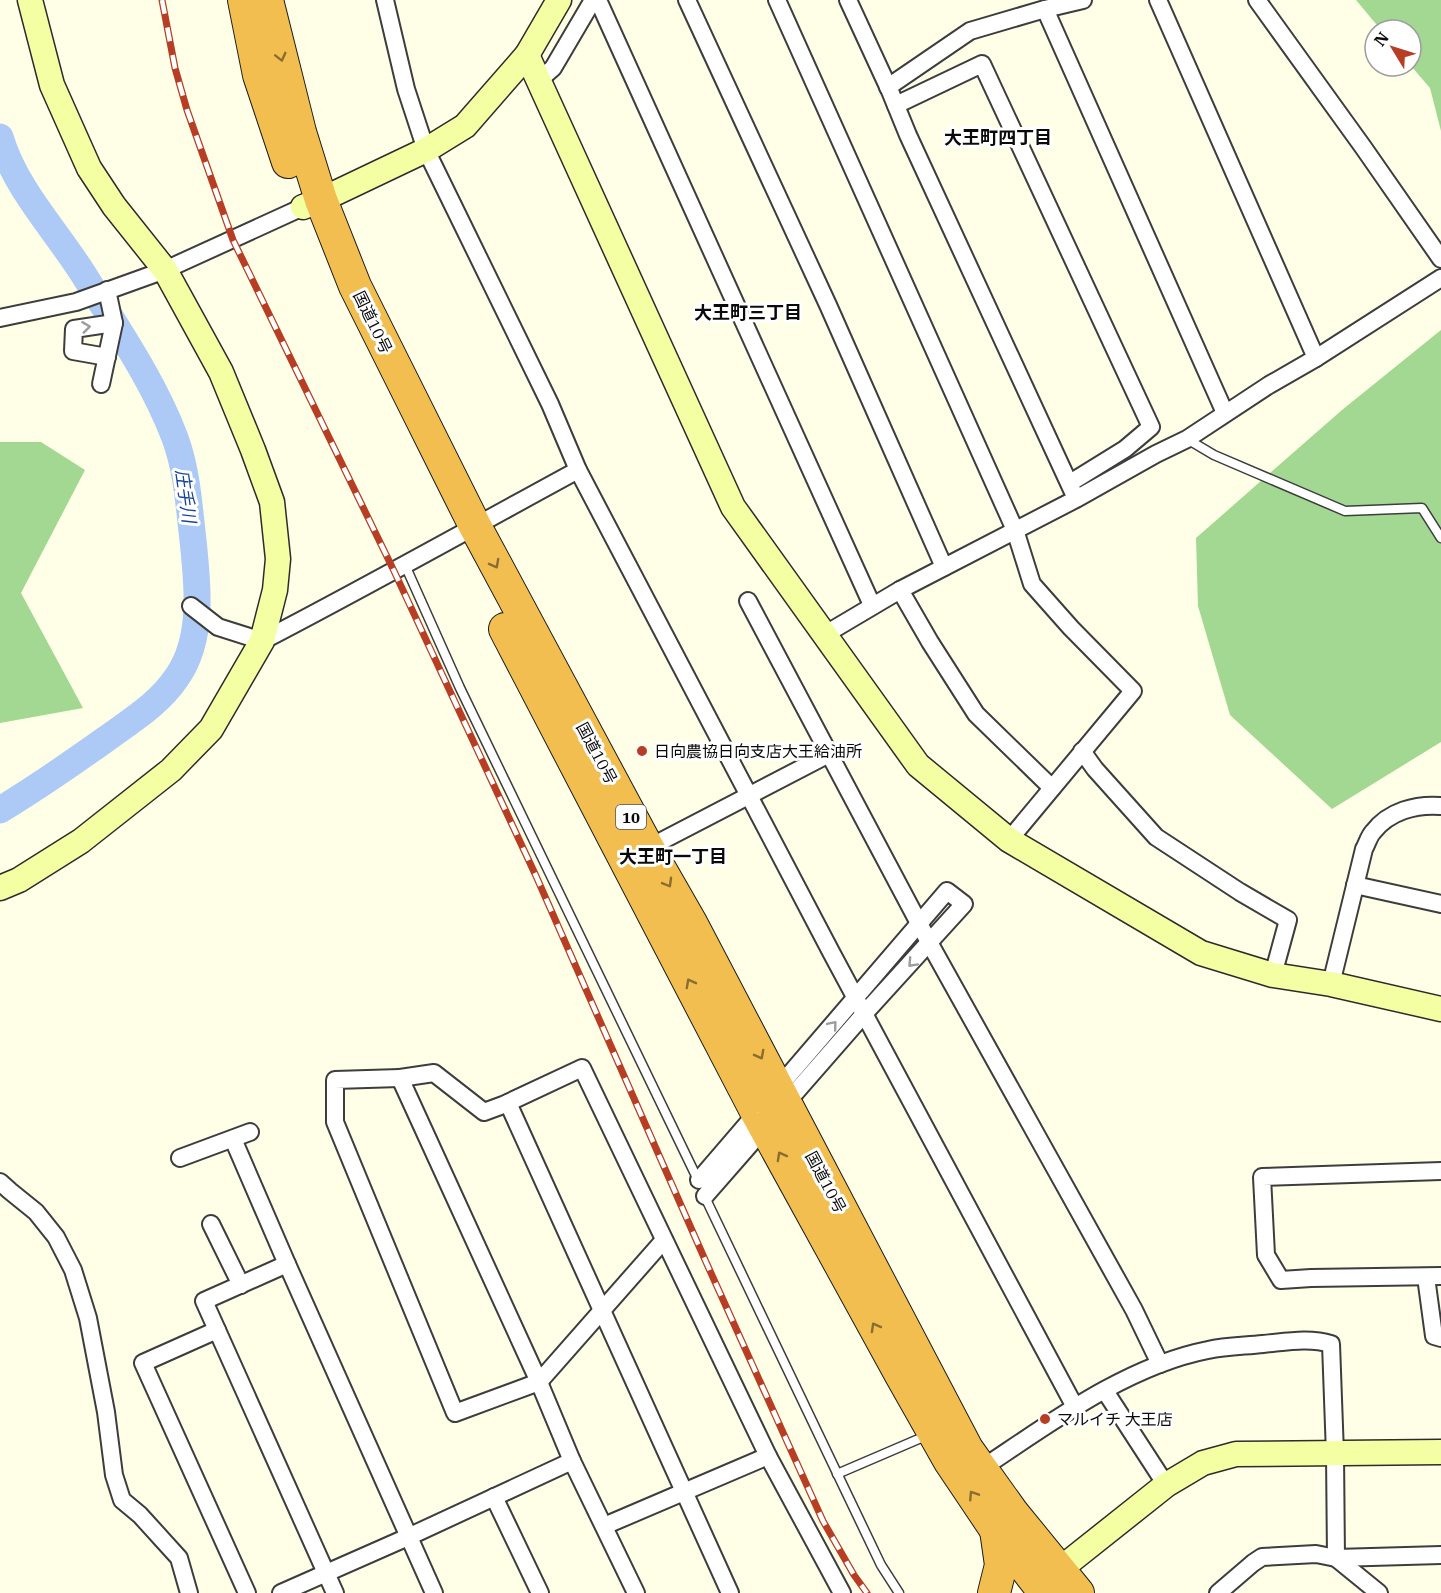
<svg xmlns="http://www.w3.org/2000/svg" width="1441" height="1593" font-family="'IBM Plex Serif','Noto Sans JP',serif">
  <rect width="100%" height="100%" fill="#feffe6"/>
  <g fill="#a2d891">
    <polygon points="1356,0 1441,0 1441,131 1430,88 1411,66 1411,30 1381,30"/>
    <polygon points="1441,330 1441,742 1332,809 1230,715 1198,606 1196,538 1342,410"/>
    <polygon points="0,442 41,442 85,470 21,593 83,708 0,723"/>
  </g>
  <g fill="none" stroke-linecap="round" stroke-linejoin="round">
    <path stroke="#accaf5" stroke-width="27" d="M0 137C16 191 58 232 87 280 118 330 154 382 175 438 185 465 188 494 191 522 196 571 207 635 177 677 159 704 132 720 106 739 71 764 36 788 0 810"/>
    <g stroke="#3d3d3d" stroke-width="11">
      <g id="lane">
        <polyline points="1187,439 1214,455 1345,511 1422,508 1441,538"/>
        <polyline points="405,565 460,688 698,1180"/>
        <polyline points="704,1195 881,1565 899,1593"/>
        <polyline points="837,1474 928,1435"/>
      </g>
    </g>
    <g stroke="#3d3d3d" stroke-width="20">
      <g id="street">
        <polyline points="385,0 406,89 426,150 550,404 578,470 831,952 1075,1407"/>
        <polyline points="598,0 872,605"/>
        <polyline points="687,0 828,305 944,567"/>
        <polyline points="777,0 1015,530 1032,584 1071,628 1133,691 1009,840"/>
        <polyline points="848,0 890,91 908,135 1073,492"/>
        <polyline points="1158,0 1316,358"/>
        <polyline points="1257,0 1363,147 1441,259"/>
        <polyline points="1045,9 1225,413"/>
        <polyline points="537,76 545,75 553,68 593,0"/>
        <polyline points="888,87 970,31 1045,9 1083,0"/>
        <polyline points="896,105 982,64 1151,427 1125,449 1070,483"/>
        <polyline points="0,318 76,302 165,270 303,207"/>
        <polyline points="107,357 73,351 74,329 114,323"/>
        <polyline points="101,384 114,323 107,290"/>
        <polyline points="900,590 930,642 976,714 1052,788"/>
        <polyline points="748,601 930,944 1134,1310 1160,1364"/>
        <path d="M191 606 218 627 262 641C368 586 473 527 578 470"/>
        <polyline points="824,635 900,590 1076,499 1156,454 1187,439 1269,385 1316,358 1441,278"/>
        <polyline points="1082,751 1095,769 1156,837 1240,892 1288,920 1273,975"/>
        <polyline points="648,848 829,754"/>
        <polyline points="1355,885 1441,904"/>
        <path d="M1331 984 1364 849C1367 844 1369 836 1373 832 1389 811 1416 804 1441 806"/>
        <polyline points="400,1078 335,1080 335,1122 455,1413 539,1382 664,1240"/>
        <polyline points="508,1103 730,1593"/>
        <polyline points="233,1139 287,1264 434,1593"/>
        <polyline points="180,1158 250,1132"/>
        <polyline points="1441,1171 1262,1177 1266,1255 1281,1280 1311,1278 1441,1276"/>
        <polyline points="699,1180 947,891 964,904 864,1014 705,1196"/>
        <polyline points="0,1182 10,1191 36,1212 56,1237 73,1270 88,1318 106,1412 114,1475 122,1500 140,1515 179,1558 189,1593"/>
        <polyline points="211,1224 241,1285"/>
        <polyline points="287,1264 204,1301 335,1593"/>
        <polyline points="1426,1277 1434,1336 1441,1338"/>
        <polyline points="217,1330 143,1363 247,1593"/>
        <polyline points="1105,1391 1166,1485"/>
        <path d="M981 1469C1049 1424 1126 1366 1208 1350 1226 1346 1245 1346 1263 1344 1285 1342 1309 1337 1331 1344L1335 1454 1336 1558 1379 1593"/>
        <polyline points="494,1497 540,1593"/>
        <polyline points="604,1526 768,1456"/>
        <polyline points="281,1593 408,1537 572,1461"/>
        <polyline points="636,1593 572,1461 539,1382 400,1078 434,1073 484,1112 503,1105 582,1068 768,1456 842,1593"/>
        <polyline points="1218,1593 1253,1563 1262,1557 1316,1554 1336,1558 1441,1555"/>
      </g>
    </g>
    <g stroke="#2c2c2c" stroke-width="27">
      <g id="secondary">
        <polyline points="527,55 733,507 918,765 1009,840 1201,953 1273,975 1331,984 1441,1009"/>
        <polyline points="303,207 321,200 426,150 465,126 527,55 559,0"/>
        <polyline points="0,888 19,880 81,841 171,770 211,729 262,641 275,590 278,559 272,502 253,450 221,372 165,270 114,206 89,168 52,85 30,0"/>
        <polyline points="1047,1582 1059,1570 1166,1485 1203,1463 1236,1454 1441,1452"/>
      </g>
    </g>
    <g stroke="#1b1b1b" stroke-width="34">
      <g id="highway">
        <polyline points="244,0 259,75 288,162"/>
        <polyline points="267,0 300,132 321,200 355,286 475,526 648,848 691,923 967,1449 1012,1512 1078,1593"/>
        <polyline points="505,629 757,1113 901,1375 949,1460 996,1530 1045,1593"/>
        <polyline points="994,1593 1001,1565 996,1530"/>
      </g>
    </g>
    <use href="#lane" stroke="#fff" stroke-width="8"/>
    <use href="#street" stroke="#fff" stroke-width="16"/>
    <use href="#secondary" stroke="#f4fea2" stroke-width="24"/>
    <use href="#highway" stroke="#f3be50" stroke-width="32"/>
    <g stroke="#b73e25" stroke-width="7">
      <polyline id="rail" points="162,0 175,68 187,110 233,240 394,571 536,876 706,1262 823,1521 854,1575 867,1593"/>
    </g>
    <use href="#rail" stroke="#fff" stroke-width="4.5" stroke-dasharray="14" stroke-linecap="butt"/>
  </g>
  <defs><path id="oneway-chevron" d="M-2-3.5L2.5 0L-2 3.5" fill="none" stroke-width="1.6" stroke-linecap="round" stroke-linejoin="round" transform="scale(1.5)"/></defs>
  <g stroke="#8a6d30">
    <use href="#oneway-chevron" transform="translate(281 57) rotate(76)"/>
    <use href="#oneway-chevron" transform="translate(495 564) rotate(62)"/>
    <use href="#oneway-chevron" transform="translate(668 883) rotate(60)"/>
    <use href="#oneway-chevron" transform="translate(690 983) rotate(-118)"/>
    <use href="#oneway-chevron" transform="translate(760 1055) rotate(62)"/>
    <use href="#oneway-chevron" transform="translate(781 1156) rotate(-119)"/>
    <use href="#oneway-chevron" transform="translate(875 1327) rotate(-119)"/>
    <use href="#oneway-chevron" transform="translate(973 1495) rotate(-123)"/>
  </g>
  <g stroke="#9d9d9d">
    <use href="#oneway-chevron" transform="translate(86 327) rotate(-7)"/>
    <use href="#oneway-chevron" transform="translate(912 963) rotate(133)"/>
    <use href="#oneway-chevron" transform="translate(833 1025) rotate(-50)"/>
  </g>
  <g fill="#b73e25" stroke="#fff" stroke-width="2">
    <circle cx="642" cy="751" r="6"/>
    <circle cx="1045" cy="1419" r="6"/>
  </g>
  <g text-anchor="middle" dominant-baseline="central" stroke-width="6" stroke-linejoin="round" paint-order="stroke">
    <rect fill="#fff" stroke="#545454" stroke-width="1.5" x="616" y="805" width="30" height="24" rx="4.5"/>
    <g font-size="15" font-weight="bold" fill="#0a0a0a">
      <text x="631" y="817">10</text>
    </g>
    <g font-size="16" fill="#0a0a0a" stroke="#fff">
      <text transform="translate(373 322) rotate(64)">国道10号</text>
      <text transform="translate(597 753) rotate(62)">国道10号</text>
      <text transform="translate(826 1182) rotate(62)">国道10号</text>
    </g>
    <g font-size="16" fill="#0a0a0a" stroke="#fff" text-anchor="start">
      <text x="654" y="751">日向農協日向支店大王給油所</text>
      <text x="1057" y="1419">マルイチ 大王店</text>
    </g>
    <g font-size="18" font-weight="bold" fill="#0a0a0a" stroke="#fff">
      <text x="998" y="137">大王町四丁目</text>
      <text x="748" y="312">大王町三丁目</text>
      <text x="673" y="856">大王町一丁目</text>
    </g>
    <g font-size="18" font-style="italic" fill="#164398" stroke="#fff">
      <text transform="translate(186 496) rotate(82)">庄手川</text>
    </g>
  </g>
  <g transform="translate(1393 48) rotate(308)"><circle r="28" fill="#ffffff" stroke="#9d9d9d" stroke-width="1.5"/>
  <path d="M0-4.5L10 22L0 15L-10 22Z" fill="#b73e25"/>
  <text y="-9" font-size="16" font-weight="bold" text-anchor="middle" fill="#0a0a0a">N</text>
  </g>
</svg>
